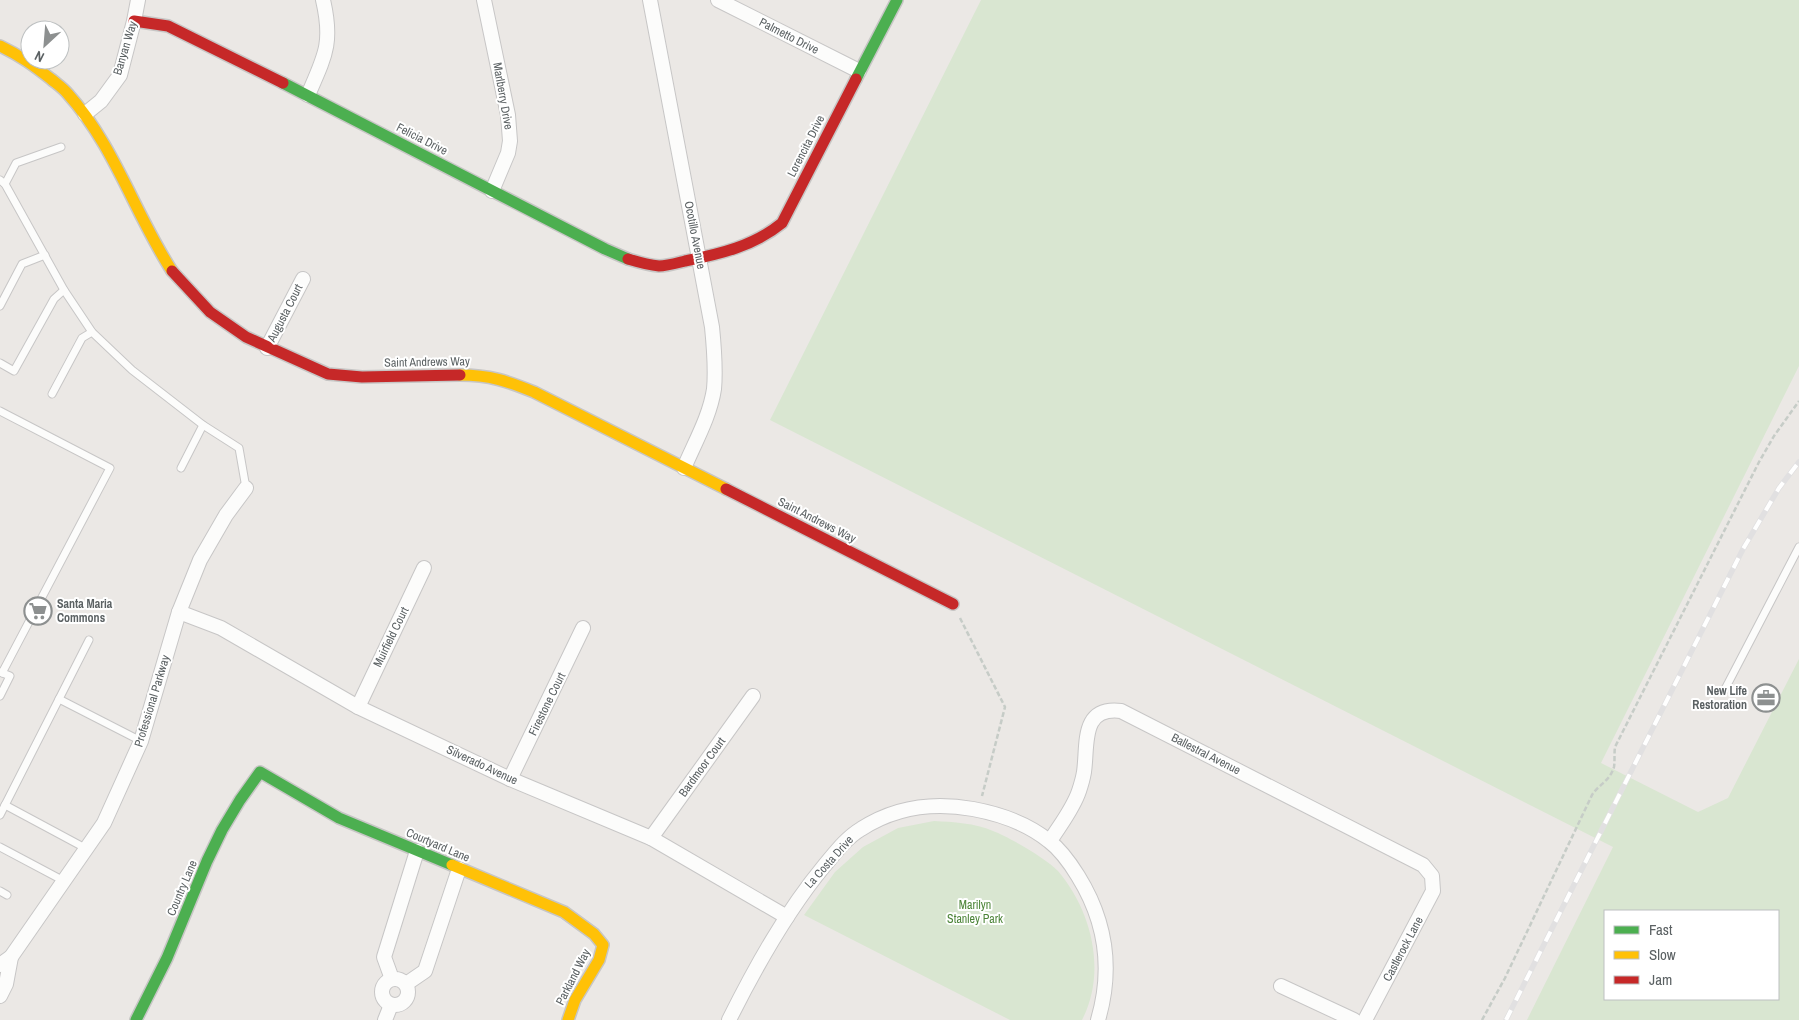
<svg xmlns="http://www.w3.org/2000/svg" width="1799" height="1020" font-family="'Archivo Narrow',sans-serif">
  <rect width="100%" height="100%" fill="#ebe8e5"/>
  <g fill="#d9e6d1" fill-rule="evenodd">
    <path d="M981 0H1799V366L1601 763 1698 812 1728 798 1799 659V1020H1527L1613 847 770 420ZM1605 911H1778V999H1605Z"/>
    <path d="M934 821C953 822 975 823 993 831 1009 837 1047 859 1058 871 1092 911 1107 972 1082 1020H1010L804 915 835 872 863 847 898 828Z"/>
  </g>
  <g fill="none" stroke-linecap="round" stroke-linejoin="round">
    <g stroke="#c7c6c6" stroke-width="9">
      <g id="lane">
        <polyline points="0,180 5,184 64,290 92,332 132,370 203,425 239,448 246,488"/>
        <polyline points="5,184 16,163 61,147"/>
        <polyline points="0,306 22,264 45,255"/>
        <polyline points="0,363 14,371 54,299 64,290"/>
        <polyline points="52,394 82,338 92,332"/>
        <polyline points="0,411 110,468 2,673"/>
        <polyline points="181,468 203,425"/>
        <polyline points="0,672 10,676 0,696"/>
        <polyline points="1724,691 1799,547"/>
        <polyline points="59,699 89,640"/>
        <polyline points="5,805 87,849"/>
        <polyline points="0,815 59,699 141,741"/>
        <polyline points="0,847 64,881"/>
        <polyline points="0,891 7,895"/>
      </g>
    </g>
    <g stroke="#c7c6c6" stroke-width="16">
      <g id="street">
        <polyline points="484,0 508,115 510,141 508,153 492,191"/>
        <path d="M650 0 712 327C714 347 716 368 714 389 710 416 695 442 684 468"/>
        <polyline points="718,0 859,71"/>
        <path d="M308 95C325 56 333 43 323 0"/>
        <polyline points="85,114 101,101 120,75 134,21 138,0"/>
        <polyline points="267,348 303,279"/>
        <polyline points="179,612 221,628 358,707 510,779 651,838 787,917"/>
        <polyline points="358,707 424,568"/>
        <polyline points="510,779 583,628"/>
        <polyline points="651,838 753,696"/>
        <path d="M1050 841C1060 825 1073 809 1079 791 1081 785 1083 778 1084 772 1088 745 1080 706 1121 711L1423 865 1432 876 1433 891 1365 1020"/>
        <polyline points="0,965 11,957 104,823 141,741 179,612 200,560 226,515 246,488"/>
        <circle cx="395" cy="992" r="13"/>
        <polyline points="392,979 384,957 417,851"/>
        <polyline points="406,984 425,971 459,869"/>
        <polyline points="1281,986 1354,1020"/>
        <polyline points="0,996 6,984 11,957"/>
        <polyline points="385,1020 391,1005"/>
        <path d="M729 1020C756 966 786 912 824 866 835 853 846 838 861 829 895 807 934 802 973 809 1000 814 1028 824 1049 841 1061 850 1070 863 1078 876 1106 921 1113 969 1098 1020"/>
      </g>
    </g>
    <g stroke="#c7c6c5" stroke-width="14">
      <g id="fast">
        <polyline points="856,79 897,0"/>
        <polyline points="283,83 605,249 628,259"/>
        <polyline points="136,1020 167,958 207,861 222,830 240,800 260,772 339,818 452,865"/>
      </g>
    </g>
    <g stroke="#c7c6c5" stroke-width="14">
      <g id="slow">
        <path d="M0 46C21 56 33 65 51 79 57 84 63 88 68 94 114 145 135 214 172 271"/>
        <path d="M460 375C490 375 507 381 534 392L726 489"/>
        <polyline points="452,865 564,912 594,934 603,945 599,960 575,1000 568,1020"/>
      </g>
    </g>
    <g stroke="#c7c6c5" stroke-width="14">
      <g id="jam">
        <polyline points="134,21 168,26 283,83"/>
        <path d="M628 259C638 262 648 265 659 266 667 266 677 263 685 261 720 254 754 246 782 223L856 79"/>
        <polyline points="172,271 210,312 246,337 328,374 362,377 460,375"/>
        <polyline points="726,489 953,604"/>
      </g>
    </g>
    <g stroke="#c6ccc7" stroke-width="2.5" stroke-dasharray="5 2.5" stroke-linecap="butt">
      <polyline points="960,618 1005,707 982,796"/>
      <path d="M1482 1020 1505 978 1592 795C1598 785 1610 781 1614 767 1615 761 1614 754 1615 747L1759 462 1774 436 1799 401"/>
    </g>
    <use href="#lane" stroke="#fcfcfb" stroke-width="7"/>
    <use href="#street" stroke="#fcfcfb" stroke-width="14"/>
    <use href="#fast" stroke="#4caf50" stroke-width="11"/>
    <use href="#slow" stroke="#ffc107" stroke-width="11"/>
    <use href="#jam" stroke="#c62828" stroke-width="11"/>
    <g stroke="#e1e0e1" stroke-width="5.5">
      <polyline id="rail" points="1506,1020 1743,549 1779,488 1799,462"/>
    </g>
    <use href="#rail" stroke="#fff" stroke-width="4" stroke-dasharray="11" stroke-linecap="butt"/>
  </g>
  <defs>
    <g id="supermarket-ring" transform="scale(1.4375)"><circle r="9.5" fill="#fff" stroke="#8d9090" stroke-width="1.5"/><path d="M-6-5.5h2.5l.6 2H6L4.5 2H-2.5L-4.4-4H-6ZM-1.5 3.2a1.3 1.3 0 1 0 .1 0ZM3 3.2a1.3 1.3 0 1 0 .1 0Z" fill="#8d9090"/></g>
    <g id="office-ring" transform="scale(1.4375)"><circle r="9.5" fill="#fff" stroke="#8d9090" stroke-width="1.5"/><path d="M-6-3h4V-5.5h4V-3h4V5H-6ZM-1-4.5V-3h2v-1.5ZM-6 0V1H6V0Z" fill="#8d9090"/></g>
  </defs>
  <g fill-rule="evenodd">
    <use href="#supermarket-ring" x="38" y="611"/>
    <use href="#office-ring" x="1766" y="698"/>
  </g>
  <g text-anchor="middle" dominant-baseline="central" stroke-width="4" stroke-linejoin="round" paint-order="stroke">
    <g font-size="12" fill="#5b6163" stroke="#fff">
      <text transform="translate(789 36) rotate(27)">Palmetto Drive</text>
      <text transform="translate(125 48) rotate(-73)">Banyan Way</text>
      <text transform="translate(503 96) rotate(80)">Marlberry Drive</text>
      <text transform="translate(422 139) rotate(27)">Felicia Drive</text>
      <text transform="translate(806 146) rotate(-63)">Lorencita Drive</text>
      <text transform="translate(695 235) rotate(79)">Ocotillo Avenue</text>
      <text transform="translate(285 313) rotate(-63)">Augusta Court</text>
      <text transform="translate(427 362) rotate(-1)">Saint Andrews Way</text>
      <text transform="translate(817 520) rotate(27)">Saint Andrews Way</text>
      <text transform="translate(391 637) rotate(-64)">Muirfield Court</text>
      <text transform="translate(152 701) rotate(-73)">Professional Parkway</text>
      <text transform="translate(547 704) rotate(-64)">Firestone Court</text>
      <text transform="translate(1206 754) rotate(27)">Ballestral Avenue</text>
      <text transform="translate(482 765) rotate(25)">Silverado Avenue</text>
      <text transform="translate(702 767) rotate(-54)">Bardmoor Court</text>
      <text transform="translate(438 845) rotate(23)">Courtyard Lane</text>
      <text transform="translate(829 862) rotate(-48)">La Costa Drive</text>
      <text transform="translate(182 888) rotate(-67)">Country Lane</text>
      <text transform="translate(1403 949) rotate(-62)">Castlerock Lane</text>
      <text transform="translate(573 977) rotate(-63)">Parkland Way</text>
    </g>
    <g font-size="12" font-weight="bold" fill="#5b6163" stroke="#fff" text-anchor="start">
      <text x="57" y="604">Santa Maria<tspan x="57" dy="14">Commons</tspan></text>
      <text x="1747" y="691" text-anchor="end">New Life<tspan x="1747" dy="14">Restoration</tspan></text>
    </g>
    <g font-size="12" fill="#4c8438" stroke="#fff">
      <text x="975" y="905">Marilyn<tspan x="975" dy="14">Stanley Park</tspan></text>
    </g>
  </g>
  <rect x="1604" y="910" width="175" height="90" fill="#ffffff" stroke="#bdc0c1"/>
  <rect x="1614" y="926" width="25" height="8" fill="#4caf50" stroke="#bdc0c1"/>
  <text x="1649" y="935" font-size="15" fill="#5b6163">Fast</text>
  <rect x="1614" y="951" width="25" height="8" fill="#ffc107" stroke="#bdc0c1"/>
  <text x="1649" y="960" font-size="15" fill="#5b6163">Slow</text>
  <rect x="1614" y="976" width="25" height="8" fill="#c62828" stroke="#bdc0c1"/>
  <text x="1649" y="985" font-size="15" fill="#5b6163">Jam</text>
  <g transform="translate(45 45) rotate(206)"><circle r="24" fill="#ffffff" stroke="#bdc0c1"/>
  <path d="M0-4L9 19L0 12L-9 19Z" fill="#8d9090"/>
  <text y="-8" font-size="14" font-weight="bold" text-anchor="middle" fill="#5b6163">N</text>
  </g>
</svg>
